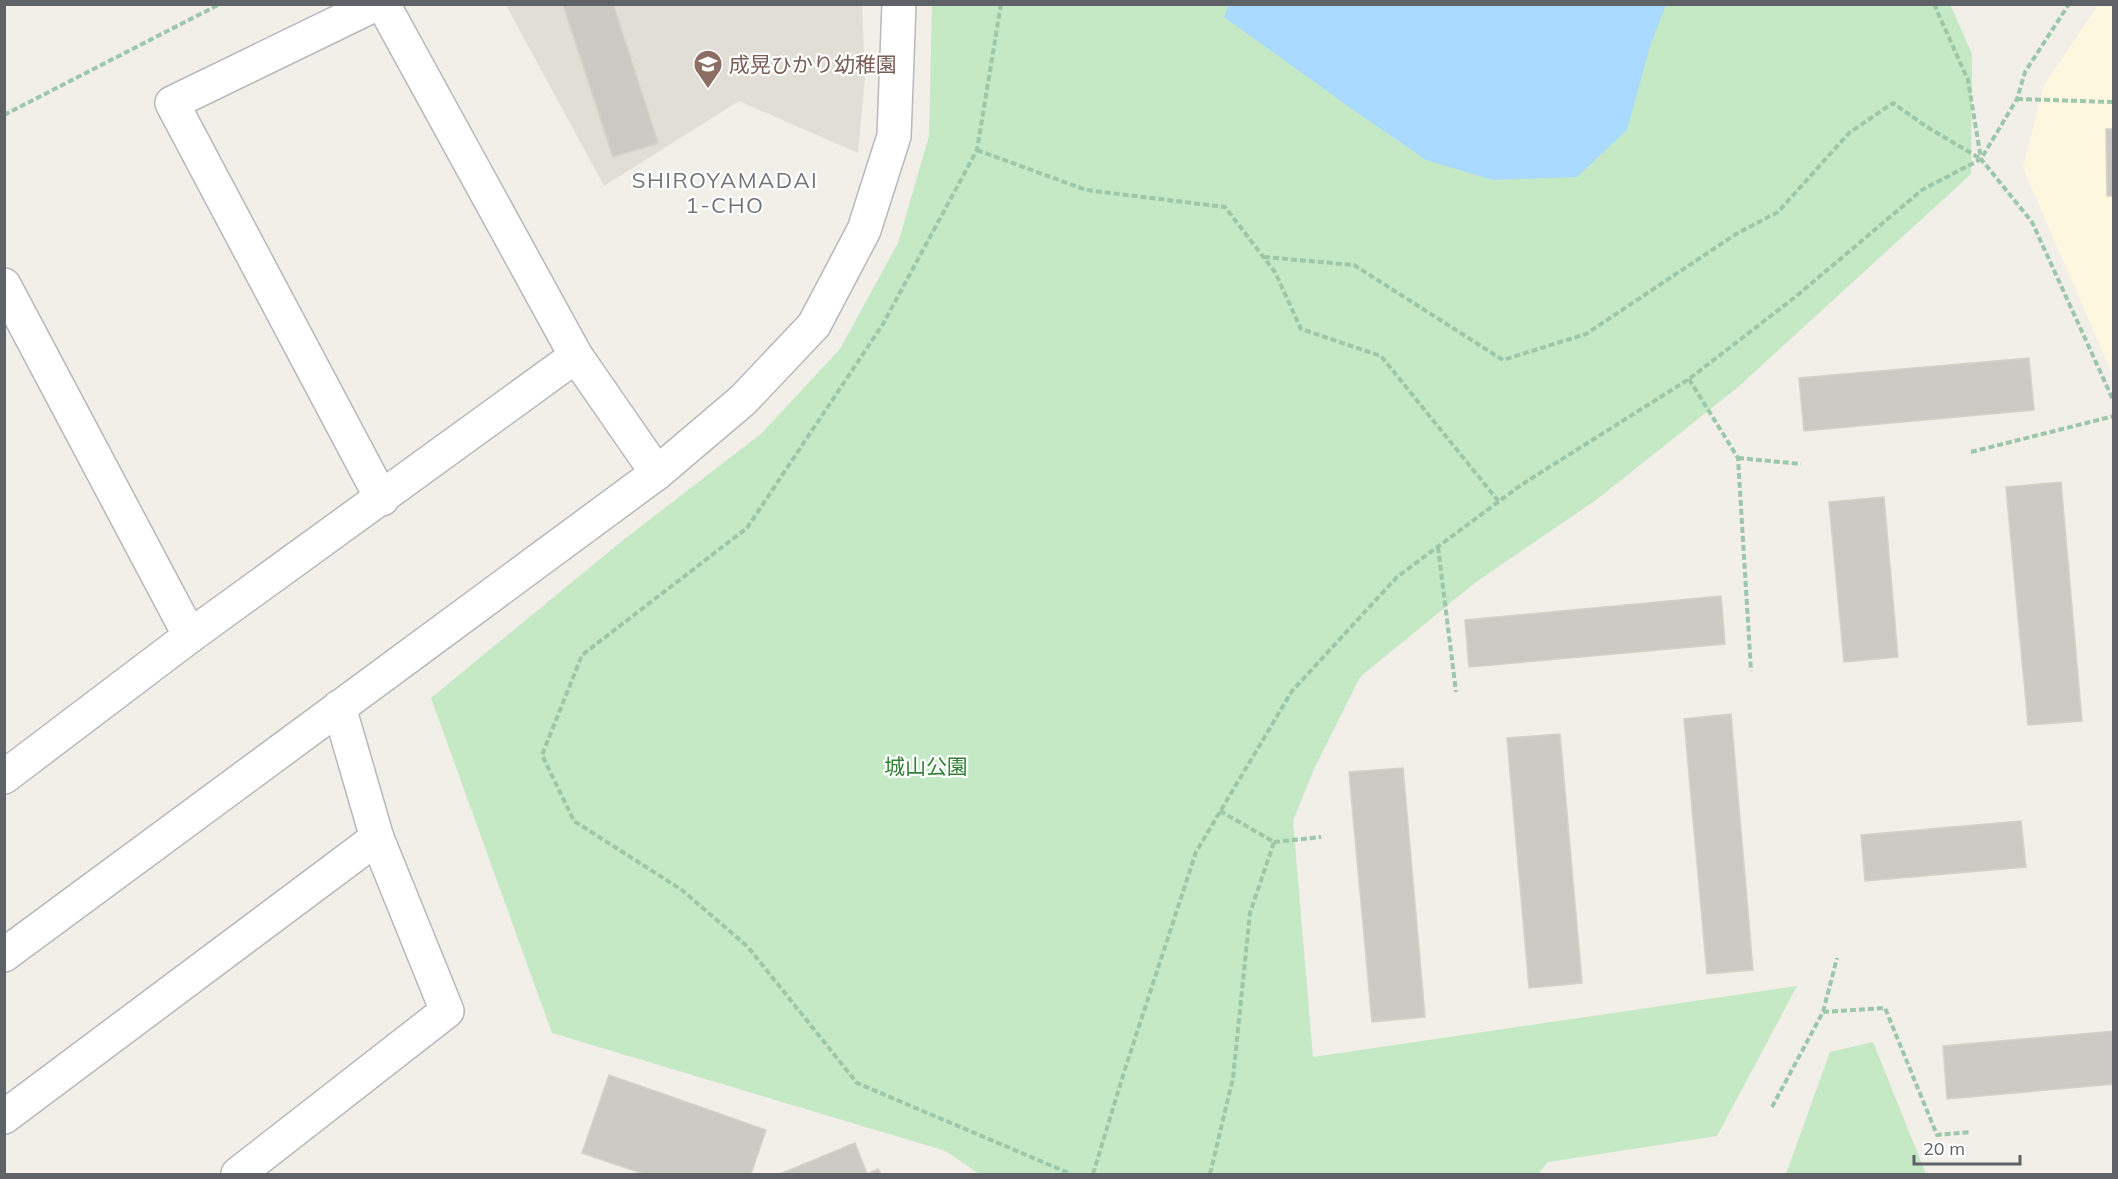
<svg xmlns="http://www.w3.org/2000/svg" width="2118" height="1179" font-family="Mulish,'Noto Sans JP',sans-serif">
  <rect width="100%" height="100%" fill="#f1efe8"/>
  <polygon fill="#fef7e0" points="2098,5 2113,5 2113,376 2023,168 2044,85"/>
  <polygon fill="#e1ded6" points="506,5 862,5 865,78 858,153 739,101 604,186"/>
  <g fill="#c5e8c5">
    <polygon points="1950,4 1972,54 1971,174 1737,388 1596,500 1476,582 1360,677 1314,769 1293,821 1313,1057 1797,986 1717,1136 1548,1162 1538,1174 979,1174 946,1151 552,1033 431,698 622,541 762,433 840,349 898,243 929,136 932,5"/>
    <polygon points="1873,1042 1926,1174 1786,1174 1830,1052"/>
  </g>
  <polygon fill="#aadaff" points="1229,5 1229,4 1666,5 1651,43 1627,130 1577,177 1493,180 1426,160 1356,112 1224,17"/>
  <g fill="#cccac5" stroke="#d6d1c6" stroke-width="1.5">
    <polygon points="563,4 613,4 658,143 613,157"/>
    <polygon points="2106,129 2114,129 2114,196 2107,196"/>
    <polygon points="2029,358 2034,410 1804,431 1799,378"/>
    <polygon points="2061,482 2082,721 2028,725 2006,487"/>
    <polygon points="1884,497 1898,657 1844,662 1829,502"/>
    <polygon points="1721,596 1725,644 1469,667 1465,620"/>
    <polygon points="1731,714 1753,970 1707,974 1684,719"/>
    <polygon points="1560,734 1582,983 1529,988 1507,738"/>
    <polygon points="1403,768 1425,1017 1372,1022 1349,772"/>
    <polygon points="2021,821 2026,867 1865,881 1861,835"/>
    <polygon points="2114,1031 2114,1084 1947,1099 1943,1046"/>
    <polygon points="609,1075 766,1130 751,1174 644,1174 582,1153"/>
    <polygon points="855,1143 867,1174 878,1169 881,1174 780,1174"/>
  </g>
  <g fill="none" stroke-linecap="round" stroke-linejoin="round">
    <g stroke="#b5b8bc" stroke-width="36">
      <g id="minor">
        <polyline points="376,4 172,103 382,499"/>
        <polyline points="383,4 576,356 657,473"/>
        <polyline points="4,285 190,636"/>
        <polyline points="4,777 190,636 576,356"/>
        <polyline points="4,955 657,473 743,400 814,325 864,230 894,136 899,4"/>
        <polyline points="4,1117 377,838"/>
        <polyline points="238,1174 447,1011 377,838 339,707"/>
      </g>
    </g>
    <g stroke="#9cc7a9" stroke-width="4" stroke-dasharray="6 3" stroke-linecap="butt">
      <polyline points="1001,4 977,150 883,324 747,528 582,655 542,755 574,821 682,890 748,947 857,1083 1071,1174"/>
      <polyline points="1934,4 1968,80 1981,159 2032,222 2114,402"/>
      <polyline points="2017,99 2114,102"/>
      <polyline points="4,115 220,4"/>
      <polyline points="977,150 1086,190 1225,207 1275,272 1301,329 1381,356 1499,502"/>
      <polyline points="1264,257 1354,265 1503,360 1586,334 1736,234 1778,212 1849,133 1893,103 1927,127 1981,159"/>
      <polyline points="1689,379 1738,458 1751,671"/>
      <polyline points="1971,452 2114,416"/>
      <polyline points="1738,458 1801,464"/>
      <polyline points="1438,547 1456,692"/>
      <polyline points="1274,842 1321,837"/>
      <polyline points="1823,1012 1885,1008 1937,1135 1971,1132"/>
      <polyline points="1772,1107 1823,1012 1837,958"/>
      <polyline points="1093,1174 1125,1069 1196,852 1292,691 1397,577 1521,485 1689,379 1794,298 1922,190 1981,159 2017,99 2025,72 2069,4"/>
      <polyline points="1210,1174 1233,1078 1250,913 1274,842 1220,811"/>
    </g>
    <use href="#minor" stroke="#fff" stroke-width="33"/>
  </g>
  <defs>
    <g id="school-pin" transform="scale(1.5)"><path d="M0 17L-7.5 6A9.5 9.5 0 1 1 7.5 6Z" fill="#8d6e63" stroke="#fff"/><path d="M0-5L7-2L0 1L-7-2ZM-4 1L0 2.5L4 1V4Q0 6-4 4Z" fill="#fff"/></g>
  </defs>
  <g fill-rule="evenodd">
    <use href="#school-pin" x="708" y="64"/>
  </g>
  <g text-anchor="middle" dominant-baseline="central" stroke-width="4.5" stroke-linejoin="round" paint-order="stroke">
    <g font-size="21" fill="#785e54" stroke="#fff" text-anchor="start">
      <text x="729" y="64">成晃ひかり幼稚園</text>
    </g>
    <g font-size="21" fill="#348238" stroke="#fff">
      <text x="926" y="766">城山公園</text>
    </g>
    <g font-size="22" letter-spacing="1.5" fill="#70757a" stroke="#fff">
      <text x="725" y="180">SHIROYAMADAI<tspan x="725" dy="25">1-CHO</tspan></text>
    </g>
  </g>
  <rect width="2118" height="1179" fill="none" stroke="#5f6368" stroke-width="12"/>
  <path d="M1914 1155v9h106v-9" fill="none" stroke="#5f6368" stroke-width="3"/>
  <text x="1923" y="1155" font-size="18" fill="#5f6368" stroke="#ffffff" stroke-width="4.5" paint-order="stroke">20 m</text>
</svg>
